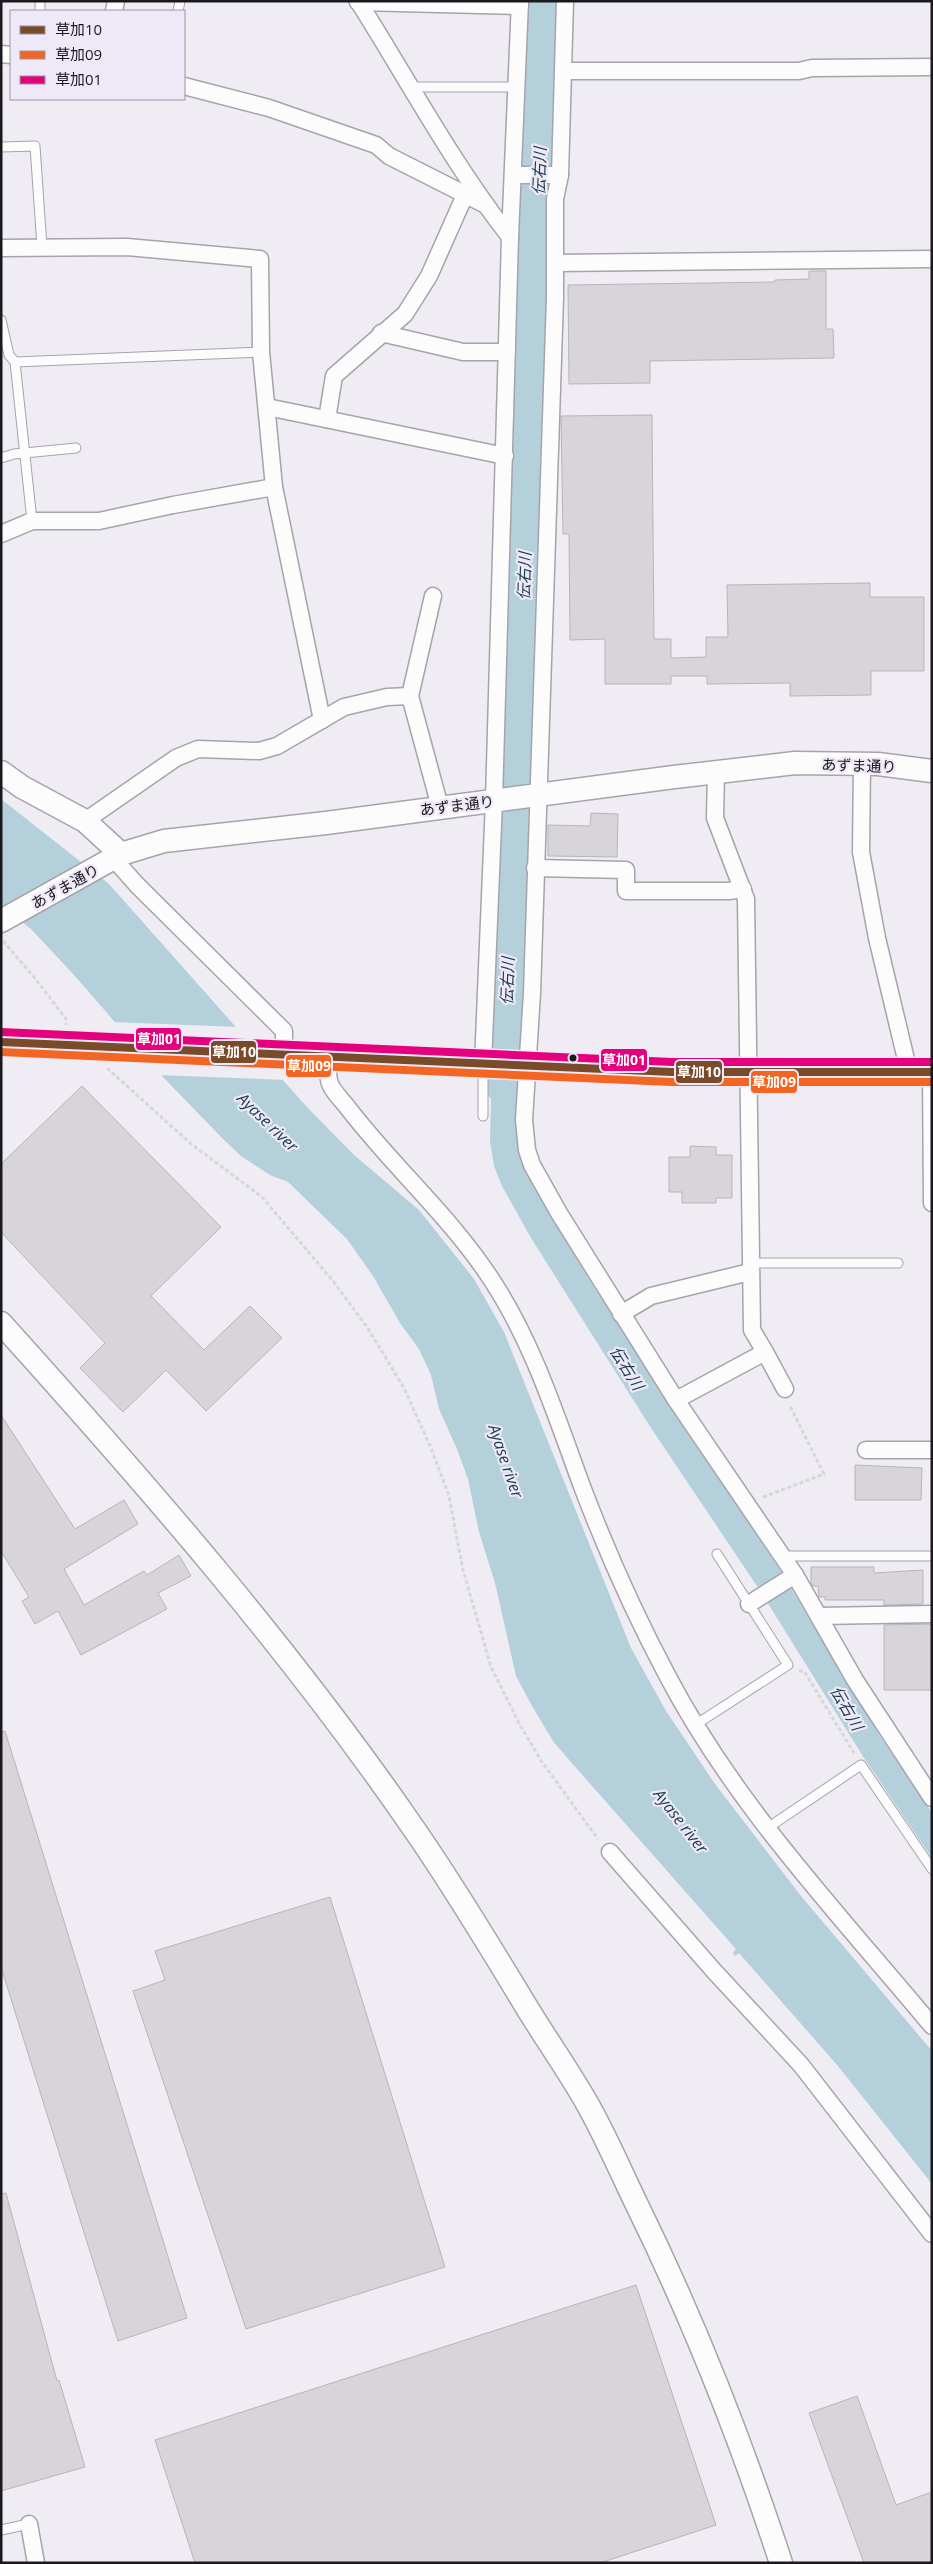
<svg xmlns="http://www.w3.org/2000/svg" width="933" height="2564" font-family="'Open Sans','Noto Sans JP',sans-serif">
  <rect width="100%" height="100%" fill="#efecf4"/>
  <g fill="#b3d0db">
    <polygon points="1,799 109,884 306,1106 354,1155 419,1210 474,1279 504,1332 631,1648 666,1711 715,1784 801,1896 932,2051 932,2184 838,2066 739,1953 735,1956 733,1953 736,1949 570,1761 553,1741 532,1706 516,1676 495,1583 479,1532 468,1479 457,1449 439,1409 431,1375 419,1349 400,1323 373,1276 347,1239 288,1182 270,1175 241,1156 223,1139 162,1076 74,975 32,930 1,904"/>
    <polygon points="493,1032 520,1033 517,1138 523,1162 539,1197 597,1292 780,1570 881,1738 932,1813 932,1858 864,1758 759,1589 651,1428 531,1238 502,1186 494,1166 490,1141"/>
  </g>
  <g fill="#efecf4">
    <polygon points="112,1022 239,1027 286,1080 158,1075"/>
    <polygon points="492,1040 520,1041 518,1090 490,1089"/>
  </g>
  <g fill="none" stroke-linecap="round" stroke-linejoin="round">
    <polyline stroke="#b3d0db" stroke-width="38" points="503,1084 509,995 535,315 544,1"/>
  </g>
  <g fill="#d7d4da" stroke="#b7b4ba">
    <polygon points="809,271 826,271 826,329 833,329 834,358 650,361 650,383 569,384 568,285 775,282 775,280 809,279"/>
    <polygon points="652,415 654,639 671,639 671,658 706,657 706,637 728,637 727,585 870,583 870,597 924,597 924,671 871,671 871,695 790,696 790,683 707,684 707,676 671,676 671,684 605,684 605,639 570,640 569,534 563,534 561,416"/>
    <polygon points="591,813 618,814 617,857 548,856 548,825 590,826"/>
    <polygon points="82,1086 221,1227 151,1296 204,1350 250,1306 282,1338 206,1411 166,1370 123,1412 80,1368 105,1343 1,1232 1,1164"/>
    <polygon points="690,1146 716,1147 716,1155 732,1155 732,1198 716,1198 716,1203 682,1203 682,1192 669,1192 669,1157 690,1157"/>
    <polygon points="1,1415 75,1529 124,1500 138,1524 64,1569 84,1605 144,1571 147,1575 179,1555 191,1576 158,1593 167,1609 81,1655 58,1611 35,1624 22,1601 29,1597 1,1551"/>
    <polygon points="855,1465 922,1468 921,1500 855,1500"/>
    <polygon points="811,1567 874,1567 874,1573 923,1570 923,1604 884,1605 884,1600 825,1600 825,1597 819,1597 818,1586 813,1586 811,1583"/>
    <polygon points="932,1624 932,1690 884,1690 884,1625"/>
    <polygon points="5,1731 187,2318 118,2341 1,1967 1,1732"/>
    <polygon points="330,1897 445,2267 246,2329 133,1991 165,1980 155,1951"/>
    <polygon points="6,2193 57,2381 59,2380 85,2467 1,2491 1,2194"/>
    <polygon points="636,2285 716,2525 600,2563 195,2563 155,2440"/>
    <polygon points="857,2396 896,2505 932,2492 932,2563 864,2563 809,2413"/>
  </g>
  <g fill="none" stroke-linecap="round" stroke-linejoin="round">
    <g stroke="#a6a3aa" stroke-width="11">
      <g id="lane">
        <polyline points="40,11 40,1"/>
        <polyline points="178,11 180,1"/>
        <polyline points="413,87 517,87"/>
        <polyline points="1,147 35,146 42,247"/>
        <polyline points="1,320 9,355 15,362 261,352"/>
        <polyline points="15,362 32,521"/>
        <polyline points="1,458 14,454 76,448"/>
        <polyline points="483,1116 483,1064"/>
        <polyline points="750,1263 898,1263"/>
        <polyline points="782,1556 932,1556"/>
        <polyline points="695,1725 788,1665 717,1554"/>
        <polyline points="766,1829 861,1765 932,1869"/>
        <polyline points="1,2530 29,2524"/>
      </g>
    </g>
    <g stroke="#a6a3aa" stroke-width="19">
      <g id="street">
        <path d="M358 1C408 80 452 163 510 237"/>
        <polyline points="565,1 560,175 555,199 555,298 532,993 524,1120 527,1150 532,1165 559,1213 676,1400"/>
        <polyline points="358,2 520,6"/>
        <polyline points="114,11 116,1"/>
        <polyline points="1,54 11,55"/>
        <polyline points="564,71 799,71 812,68 932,67"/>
        <polyline points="184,86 269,108 376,145 389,156 484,204"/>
        <polyline points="514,175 560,175"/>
        <polyline points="1,248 127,247 260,259 261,352 274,487 322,720"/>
        <polyline points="555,263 932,259"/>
        <polyline points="381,333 463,352 507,352"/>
        <polyline points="267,407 505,456"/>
        <polyline points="327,419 334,376 405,314 429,276 465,195"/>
        <polyline points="1,534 32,521 99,521 173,505 274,487"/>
        <polyline points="433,596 410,696 440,807"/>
        <polyline points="862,764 861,852 877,938 909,1072"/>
        <polyline points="716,772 715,818 746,899 752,1330 765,1352 676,1400 795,1575 855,1680 932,1798"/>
        <polyline points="85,821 176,758 198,749 259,751 277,746 344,707 387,697 410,696"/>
        <polyline points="113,858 137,885 284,1031 284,1054"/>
        <polyline points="535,868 626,870 626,891 729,891 743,889"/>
        <path d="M329 1056C329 1064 327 1073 329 1080 330 1089 342 1100 348 1108 394 1168 452 1218 493 1282 534 1345 557 1419 583 1489 607 1552 635 1615 667 1675 735 1805 838 1913 932 2026"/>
        <polyline points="483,1064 494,801 510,237 520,1"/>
        <polyline points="931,1072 932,1203"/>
        <polyline points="621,1314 651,1296 750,1272"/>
        <polyline points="765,1352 785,1389"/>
        <polyline points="866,1450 932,1450"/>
        <polyline points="749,1604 795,1575"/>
        <polyline points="819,1616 932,1614"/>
        <polyline points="610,1852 714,1971 801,2065 932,2234"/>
        <polyline points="29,2524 36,2563"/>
      </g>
    </g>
    <g stroke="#a6a3aa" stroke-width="25">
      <g id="secondary">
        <polyline points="1,772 22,787 85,821 121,854"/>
        <polyline points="1,921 121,854 164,841 326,823 674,777 795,763 878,764 932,771"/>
        <polyline points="1,1042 672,1072 932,1072"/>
        <path d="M1 1323C147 1485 291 1650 414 1829 455 1888 492 1950 529 2011 548 2042 570 2073 588 2105 606 2137 621 2172 637 2205 694 2321 741 2440 781 2563"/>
      </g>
    </g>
    <g stroke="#d7d6d9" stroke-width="3" stroke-dasharray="4 2.5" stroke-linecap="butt">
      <polyline points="3,941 34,977 66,1019 66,1025"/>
      <polyline points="107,1068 190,1143 262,1197 333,1281 367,1327 404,1388 431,1448 449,1496 463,1570 491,1667 520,1725 542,1762 598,1839"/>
      <polyline points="763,1497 824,1474 790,1406"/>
      <polyline points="799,1671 804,1671 854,1753"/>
    </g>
    <use href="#lane" stroke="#fdfcfd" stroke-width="9"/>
    <use href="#street" stroke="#fdfcfd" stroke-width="16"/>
    <use href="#secondary" stroke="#fdfcfd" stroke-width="22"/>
    <g stroke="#eee8f7" stroke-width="11">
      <polyline id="bus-1" points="1,1042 672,1072 932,1072"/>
    </g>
    <g stroke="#eee8f7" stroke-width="11">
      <polyline id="bus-2" points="1,1052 672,1082 932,1082"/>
    </g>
    <g stroke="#eee8f7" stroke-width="11">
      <polyline id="bus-3" points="1,1032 672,1062 932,1062"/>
    </g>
    <use href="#bus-1" stroke="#7a4b2a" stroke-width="8"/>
    <use href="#bus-2" stroke="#f26522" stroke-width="8"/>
    <use href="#bus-3" stroke="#e5007d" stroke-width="8"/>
  </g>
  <circle fill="#1b191e" stroke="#eee8f7" stroke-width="2" cx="573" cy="1058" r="4.5"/>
  <g text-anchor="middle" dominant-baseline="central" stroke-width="4.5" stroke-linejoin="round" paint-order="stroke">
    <g font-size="15" fill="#1b191e" stroke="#eee8f7">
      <text transform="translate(859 765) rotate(2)">あずま通り</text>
      <text transform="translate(457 805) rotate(-7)">あずま通り</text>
      <text transform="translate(65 886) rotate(-29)">あずま通り</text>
    </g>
    <g font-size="16" font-style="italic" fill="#173e48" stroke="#eee8f7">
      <text transform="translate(539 171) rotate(-88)">伝右川</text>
      <text transform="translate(524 576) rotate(-88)">伝右川</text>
      <text transform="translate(507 981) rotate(-88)">伝右川</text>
      <text transform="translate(268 1122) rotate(44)">Ayase river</text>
      <text transform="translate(627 1368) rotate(58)">伝右川</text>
      <text transform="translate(506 1461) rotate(71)">Ayase river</text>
      <text transform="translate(847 1708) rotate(60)">伝右川</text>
      <text transform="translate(681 1821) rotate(52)">Ayase river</text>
    </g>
  </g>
  <g stroke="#eee8f7" stroke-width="2">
    <rect x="135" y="1027" width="47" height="24" rx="5" fill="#e5007d"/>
    <rect x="210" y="1040" width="47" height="24" rx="5" fill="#7a4b2a"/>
    <rect x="600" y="1048" width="48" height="24" rx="5" fill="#e5007d"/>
    <rect x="285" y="1054" width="47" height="24" rx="5" fill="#f26522"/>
    <rect x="675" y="1060" width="48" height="24" rx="5" fill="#7a4b2a"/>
    <rect x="750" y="1070" width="48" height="24" rx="5" fill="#f26522"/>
  </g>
  <g font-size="14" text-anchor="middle" font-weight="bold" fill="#fff">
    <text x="159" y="1044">草加01</text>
    <text x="234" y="1057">草加10</text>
    <text x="624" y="1065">草加01</text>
    <text x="309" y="1071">草加09</text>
    <text x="699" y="1077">草加10</text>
    <text x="774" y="1087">草加09</text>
  </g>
  <rect width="933" height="2564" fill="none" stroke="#1b191e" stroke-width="5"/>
  <rect x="10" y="10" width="175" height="90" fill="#eee8f7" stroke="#9a95a0"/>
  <rect x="20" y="26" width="25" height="8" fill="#7a4b2a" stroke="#9a95a0"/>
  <text x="55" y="35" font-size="15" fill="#1b191e">草加10</text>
  <rect x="20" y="51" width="25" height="8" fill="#f26522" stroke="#9a95a0"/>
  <text x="55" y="60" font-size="15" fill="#1b191e">草加09</text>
  <rect x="20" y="76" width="25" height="8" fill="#e5007d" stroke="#9a95a0"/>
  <text x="55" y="85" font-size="15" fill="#1b191e">草加01</text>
</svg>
